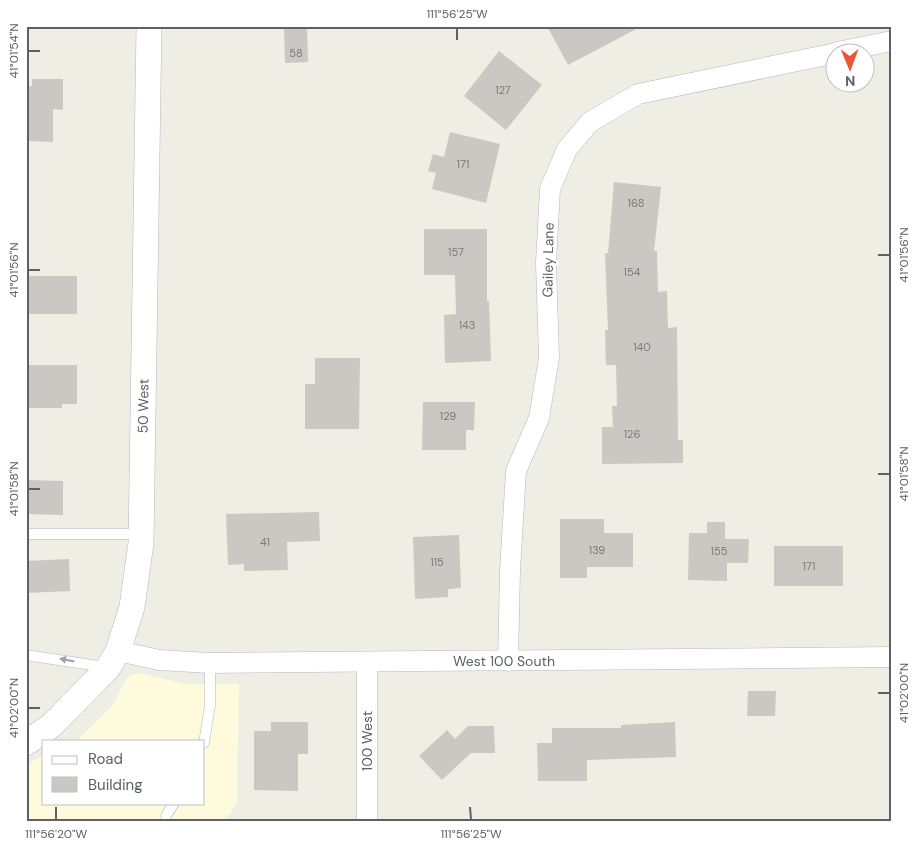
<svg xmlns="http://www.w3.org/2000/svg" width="918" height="847" font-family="'DM Sans',sans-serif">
  <rect width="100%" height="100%" fill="#efeee5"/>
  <polygon fill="#fefadc" points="140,673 185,684 239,684 237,804 224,821 26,821 26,765 44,755 44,803 204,803 204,741 76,741 113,705 126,679 129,676"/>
  <g fill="#cac8c2">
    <polygon points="284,26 307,26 308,62 285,63"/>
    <polygon points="547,26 642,26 568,65"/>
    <polygon points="499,51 542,85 506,130 464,96"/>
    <polygon points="32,79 63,79 63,110 53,109 53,142 26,141 26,86 32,86"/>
    <polygon points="450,132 500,144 486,203 432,189 436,173 428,171 433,154 444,157"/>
    <polygon points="614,182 661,187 654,251 657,251 658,292 667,291 668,328 677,327 678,440 683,440 683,463 602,464 602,427 613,427 612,406 617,406 616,365 606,365 605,330 608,330 605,253 608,253"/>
    <polygon points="424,229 487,229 487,301 489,301 491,361 445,363 444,315 456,314 455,275 424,275"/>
    <rect x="26" y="276" width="51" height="38"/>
    <polygon points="315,358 360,358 359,429 305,429 305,384 315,384"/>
    <polygon points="26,365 77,365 77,404 62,404 62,408 26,408"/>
    <polygon points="423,402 475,402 474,430 466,430 466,450 422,450"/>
    <polygon points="26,480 63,481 63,515 26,514"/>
    <polygon points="319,512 320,541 287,542 288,570 244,571 244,564 228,565 226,514"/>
    <polygon points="560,519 604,519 604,533 633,533 633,567 587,567 587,578 560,578"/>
    <polygon points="707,522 725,522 725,539 749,539 748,563 727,563 727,581 688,580 689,533 707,533"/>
    <polygon points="459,535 461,588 448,589 448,597 415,599 413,537"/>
    <rect x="774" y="546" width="69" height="40"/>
    <polygon points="69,559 70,591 26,593 26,561"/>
    <polygon points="748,691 776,691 775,716 747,716"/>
    <polygon points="271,722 308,722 308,754 298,754 298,791 254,790 254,731 271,731"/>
    <polygon points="675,722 676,757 587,760 587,781 538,781 537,743 552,743 552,728 621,728 621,725"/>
    <polygon points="468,726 494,726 495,753 471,753 442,780 419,756 447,730 455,739"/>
  </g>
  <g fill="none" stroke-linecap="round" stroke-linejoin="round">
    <g stroke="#b5b7bc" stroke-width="11">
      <g id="service">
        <polyline points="26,534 141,534"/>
        <polyline points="26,655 105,667"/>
        <polyline points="204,743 210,705 210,663"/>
        <polyline points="166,816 174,803"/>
      </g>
    </g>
    <g stroke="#b5b7bc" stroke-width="21">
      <g id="minor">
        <polyline points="837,52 892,41"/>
        <polyline points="118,651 159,660 210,663 892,657"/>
        <polyline points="508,661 510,571 516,471 539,418 549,358 546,263 550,189 567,149 590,122 638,94 836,53"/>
        <polyline points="367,662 367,821"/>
      </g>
    </g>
    <g stroke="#b5b7bc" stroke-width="26">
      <polyline id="tertiary" points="26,743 52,725 108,668 118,651 132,607 141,543 149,26"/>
    </g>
    <use href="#service" stroke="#fff" stroke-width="10"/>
    <use href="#minor" stroke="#fff" stroke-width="20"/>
    <use href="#tertiary" stroke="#fff" stroke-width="25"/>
  </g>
  <defs><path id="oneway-solid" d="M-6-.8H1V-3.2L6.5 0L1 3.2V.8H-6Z" transform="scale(1.25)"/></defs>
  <use fill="#9ea0a3" href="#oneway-solid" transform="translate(67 660) rotate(-169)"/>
  <path fill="none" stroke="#5d6065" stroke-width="2" d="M457 28V40M28 51H40M878 255H890M28 270H40M878 474H890M28 489H40M878 693H890M28 708H40M56 807V820M470 807 471 820"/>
  <g text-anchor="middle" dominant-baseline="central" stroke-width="4" stroke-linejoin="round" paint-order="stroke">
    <g font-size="11" fill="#787a7c">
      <text x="296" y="53">58</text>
      <text x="503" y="90">127</text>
      <text x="463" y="164">171</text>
      <text x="636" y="203">168</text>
      <text x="456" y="252">157</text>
      <text x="632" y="272">154</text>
      <text x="467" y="325">143</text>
      <text x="642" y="347">140</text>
      <text x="448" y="416">129</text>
      <text x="632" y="434">126</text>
      <text x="265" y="542">41</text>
      <text x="597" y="550">139</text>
      <text x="719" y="551">155</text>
      <text x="437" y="562">115</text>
      <text x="809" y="566">171</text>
    </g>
    <g font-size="14" fill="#5d6065" stroke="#fff">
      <text transform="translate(548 260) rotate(-89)">Gailey Lane</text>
      <text transform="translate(143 406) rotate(-89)">50 West</text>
      <text x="504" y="661">West 100 South</text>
      <text transform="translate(367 741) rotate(-90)">100 West</text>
    </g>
  </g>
  <rect width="918" height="847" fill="none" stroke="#ffffff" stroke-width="55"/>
  <rect x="42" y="740" width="162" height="65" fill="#ffffff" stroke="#bebfc1"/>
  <rect x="52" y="756" width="25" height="8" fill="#ffffff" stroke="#bebfc1"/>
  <text x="88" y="764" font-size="15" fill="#5d6065">Road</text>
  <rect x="52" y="777" width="25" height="15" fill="#cac8c2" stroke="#bebfc1"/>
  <text x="88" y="790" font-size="15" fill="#5d6065">Building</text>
  <g transform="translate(850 68) rotate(179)"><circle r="24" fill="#ffffff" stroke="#bebfc1"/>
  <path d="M0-4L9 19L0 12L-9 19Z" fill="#e85632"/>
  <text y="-8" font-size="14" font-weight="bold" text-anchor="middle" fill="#5d6065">N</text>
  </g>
  <rect x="28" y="28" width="862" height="792" fill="none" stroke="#5d6065" stroke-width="2"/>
  <g font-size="12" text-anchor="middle" fill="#5d6065">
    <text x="457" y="18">111°56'25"W</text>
    <text transform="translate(14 51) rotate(-90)" y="4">41°01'54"N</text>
    <text transform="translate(904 255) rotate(-90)" y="4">41°01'56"N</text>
    <text transform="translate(14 270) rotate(-90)" y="4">41°01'56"N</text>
    <text transform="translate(904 474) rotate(-90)" y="4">41°01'58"N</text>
    <text transform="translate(14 489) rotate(-90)" y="4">41°01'58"N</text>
    <text transform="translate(904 693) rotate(-90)" y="4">41°02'00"N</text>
    <text transform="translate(14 708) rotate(-90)" y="4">41°02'00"N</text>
    <text x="56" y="838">111°56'20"W</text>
    <text x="471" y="838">111°56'25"W</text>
  </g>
</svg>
